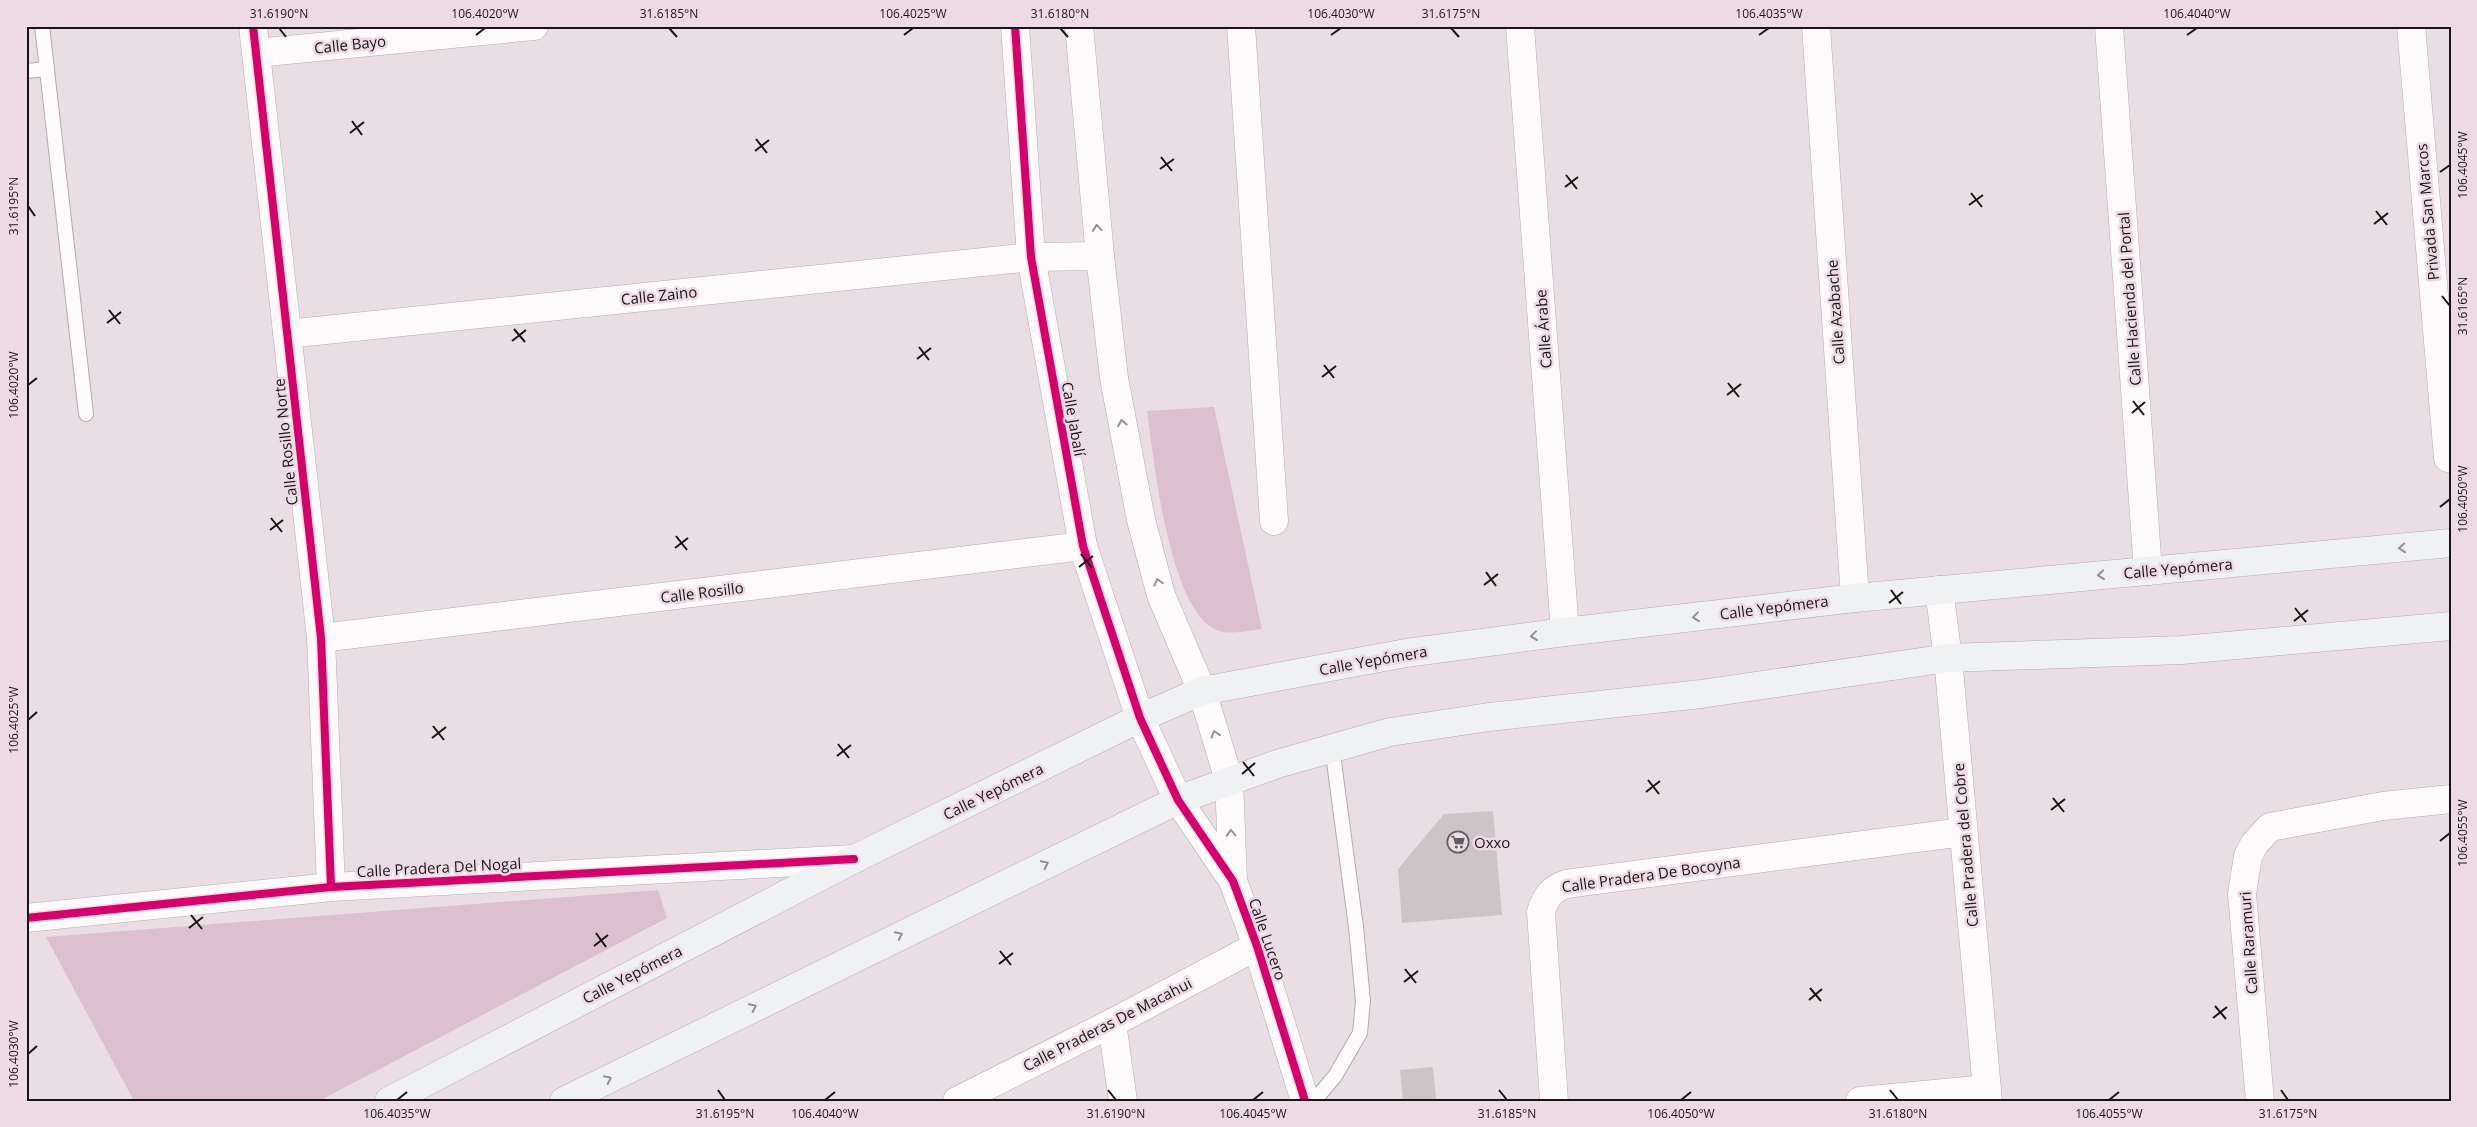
<svg xmlns="http://www.w3.org/2000/svg" width="2477" height="1127" font-family="'Open Sans',sans-serif">
  <rect width="100%" height="100%" fill="#eadee4"/>
  <g fill="#ddc0cf">
    <path d="M1213 407H1214L1262 629C1251 630 1236 634 1224 632 1169 624 1154 457 1147 411Z"/>
    <polygon points="658,890 667,918 319,1101 134,1101 46,937"/>
  </g>
  <g fill="#cdc4c8">
    <polygon points="1493,811 1502,915 1402,923 1398,869 1444,814"/>
    <polygon points="1433,1067 1436,1099 1403,1101 1400,1070"/>
  </g>
  <g fill="none" stroke-linecap="round" stroke-linejoin="round">
    <g stroke="#b4abaf" stroke-width="16">
      <g id="service">
        <polyline points="42,26 86,414"/>
        <polyline points="26,71 47,69"/>
        <polyline points="1314,1101 1335,1076 1360,1033 1363,1001 1356,927 1332,747"/>
      </g>
    </g>
    <g stroke="#b4abaf" stroke-width="29">
      <g id="minor">
        <polyline points="253,26 321,638 331,887"/>
        <polyline points="1241,26 1274,521"/>
        <polyline points="1520,26 1565,632"/>
        <polyline points="1816,26 1855,598"/>
        <polyline points="2109,26 2148,571"/>
        <polyline points="2411,26 2448,458"/>
        <polyline points="256,53 534,26"/>
        <polyline points="287,334 1031,257 1100,256"/>
        <polyline points="1939,590 1948,658 1988,1101"/>
        <polyline points="321,638 1083,546"/>
        <polyline points="26,918 331,887 854,859"/>
        <polyline points="1112,1023 1123,1101"/>
        <polyline points="957,1101 1112,1023 1257,946"/>
        <path d="M1554 1101 1541 912C1546 896 1551 890 1566 884L1963 832"/>
        <polyline points="1860,1101 1987,1089"/>
        <polyline points="2260,1101 2242,894 2248,856 2255,843 2270,827 2383,806 2451,799"/>
      </g>
    </g>
    <g stroke="#b4abaf" stroke-width="29">
      <g id="tertiary">
        <polyline points="1015,26 1031,257 1083,546 1140,718 1178,800 1233,881 1257,946 1305,1101"/>
        <polyline points="1079,26 1100,256 1114,378 1141,520 1161,595 1202,691 1229,780 1233,881"/>
      </g>
    </g>
    <g stroke="#b4abaf" stroke-width="29">
      <g id="secondary">
        <polyline points="389,1101 854,859 1140,718 1202,691 1406,653 1565,632 1855,598 2451,543"/>
        <polyline points="564,1101 1178,800 1277,764 1390,732 1489,717 1701,694 1948,658 2182,650 2451,626"/>
      </g>
    </g>
    <use href="#service" stroke="#fcfafb" stroke-width="14"/>
    <use href="#minor" stroke="#fcfafb" stroke-width="28"/>
    <use href="#tertiary" stroke="#fcfafb" stroke-width="28"/>
    <use href="#secondary" stroke="#eff1f2" stroke-width="28"/>
    <g stroke="#eedae4" stroke-width="11">
      <g id="cycleway">
        <polyline points="253,26 321,638 331,887"/>
        <polyline points="1015,26 1031,257 1083,546 1140,718 1178,800 1233,881 1257,946 1305,1101"/>
        <polyline points="26,918 331,887 854,859"/>
      </g>
    </g>
    <use href="#cycleway" stroke="#d6006c" stroke-width="8"/>
  </g>
  <defs><path id="oneway-chevron" d="M-2-3.5L2.5 0L-2 3.5" fill="none" stroke-width="1.6" stroke-linecap="round" stroke-linejoin="round" transform="scale(1.25)"/></defs>
  <g stroke="#979294">
    <use href="#oneway-chevron" transform="translate(1097 228) rotate(-95)"/>
    <use href="#oneway-chevron" transform="translate(1122 423) rotate(-101)"/>
    <use href="#oneway-chevron" transform="translate(1158 582) rotate(-105)"/>
    <use href="#oneway-chevron" transform="translate(1215 734) rotate(-107)"/>
    <use href="#oneway-chevron" transform="translate(1231 833) rotate(-92)"/>
  </g>
  <g stroke="#908e8f">
    <use href="#oneway-chevron" transform="translate(2402 548) rotate(175)"/>
    <use href="#oneway-chevron" transform="translate(2101 575) rotate(175)"/>
    <use href="#oneway-chevron" transform="translate(1696 617) rotate(173)"/>
    <use href="#oneway-chevron" transform="translate(1534 636) rotate(173)"/>
    <use href="#oneway-chevron" transform="translate(1045 864) rotate(-26)"/>
    <use href="#oneway-chevron" transform="translate(899 935) rotate(-26)"/>
    <use href="#oneway-chevron" transform="translate(753 1007) rotate(-26)"/>
    <use href="#oneway-chevron" transform="translate(608 1079) rotate(-26)"/>
  </g>
  <path fill="none" stroke="#1b1417" stroke-width="2" d="M279 28 286 37M669 28 677 37M1060 28 1068 37M1451 28 1459 37M476 35 485 28M904 35 913 28M1331 35 1341 28M1759 35 1769 28M2187 35 2197 28M352 121 362 135M350 133 364 122M756 139 767 153M755 151 769 140M1161 157 1172 171M1160 169 1174 159M2440 172 2450 165M1566 175 1577 189M1565 187 1578 177M1971 193 1982 207M1969 205 1983 195M28 206 35 216M2376 211 2387 225M2374 224 2388 213M2442 296 2450 306M109 310 120 324M107 323 121 312M514 329 525 342M512 341 526 330M919 347 929 360M917 359 931 348M1324 365 1334 378M1322 377 1336 366M1728 383 1739 397M28 385 37 378M1727 395 1741 384M2133 401 2144 415M2132 413 2145 402M2440 507 2450 499M271 518 282 532M270 530 283 520M676 536 687 550M675 548 688 538M1081 554 1092 568M1079 567 1093 556M1486 572 1496 586M1484 585 1498 574M1891 590 1901 604M1889 603 1903 592M2295 608 2306 622M2294 621 2308 610M28 720 37 712M433 726 444 740M432 738 446 727M838 744 849 758M837 756 851 745M1243 762 1254 776M1242 774 1255 763M1648 780 1659 794M1646 792 1660 781M2053 798 2064 812M2051 810 2065 799M2440 841 2450 833M191 915 202 929M189 928 203 917M596 933 606 947M594 946 608 935M1000 951 1011 965M999 964 1013 953M1405 969 1416 983M1404 982 1418 971M1810 988 1821 1001M1809 1000 1822 989M2215 1006 2226 1019M2213 1018 2227 1007M28 1054 37 1046M718 1090 725 1100M1108 1090 1116 1100M1499 1090 1507 1100M1890 1090 1898 1100M2281 1090 2288 1100M397 1100 407 1092M825 1100 835 1092M1253 1100 1263 1092M1681 1100 1691 1092M2109 1100 2119 1092"/>
  <defs>
    <g id="supermarket-ring" transform="scale(1.125)"><circle r="9.5" fill="#eedae4" stroke="#635b5f" stroke-width="1.5"/><path d="M-6-5.5h2.5l.6 2H6L4.5 2H-2.5L-4.4-4H-6ZM-1.5 3.2a1.3 1.3 0 1 0 .1 0ZM3 3.2a1.3 1.3 0 1 0 .1 0Z" fill="#635b5f"/></g>
  </defs>
  <g fill-rule="evenodd">
    <use href="#supermarket-ring" x="1458" y="842"/>
  </g>
  <g text-anchor="middle" dominant-baseline="central" stroke-width="5" stroke-linejoin="round" paint-order="stroke">
    <g font-size="15" fill="#1b1417" stroke="#eedae4">
      <text transform="translate(350 44) rotate(-6)">Calle Bayo</text>
      <text transform="translate(2427 212) rotate(-95)">Privada San Marcos</text>
      <text transform="translate(659 295) rotate(-6)">Calle Zaino</text>
      <text transform="translate(2129 299) rotate(-94)">Calle Hacienda del Portal</text>
      <text transform="translate(1835 312) rotate(-94)">Calle Azabache</text>
      <text transform="translate(1543 329) rotate(-94)">Calle Árabe</text>
      <text transform="translate(1074 419) rotate(80)">Calle Jabalí</text>
      <text transform="translate(285 442) rotate(-96)">Calle Rosillo Norte</text>
      <text transform="translate(2178 568) rotate(-5)">Calle Yepómera</text>
      <text transform="translate(702 592) rotate(-7)">Calle Rosillo</text>
      <text transform="translate(1774 607) rotate(-7)">Calle Yepómera</text>
      <text transform="translate(1373 660) rotate(-10)">Calle Yepómera</text>
      <text transform="translate(993 791) rotate(-26)">Calle Yepómera</text>
      <text transform="translate(1965 845) rotate(-95)">Calle Pradera del Cobre</text>
      <text transform="translate(439 867) rotate(-3)">Calle Pradera Del Nogal</text>
      <text transform="translate(1651 874) rotate(-8)">Calle Pradera De Bocoyna</text>
      <text transform="translate(1268 939) rotate(71)">Calle Lucero</text>
      <text transform="translate(2248 943) rotate(-94)">Calle Raramuri</text>
      <text transform="translate(632 974) rotate(-27)">Calle Yepómera</text>
      <text transform="translate(1107 1024) rotate(-27)">Calle Praderas De Macahui</text>
    </g>
    <g font-size="15" fill="#1b1417" stroke="#eedae4" text-anchor="start">
      <text x="1474" y="842">Oxxo</text>
    </g>
  </g>
  <rect width="2477" height="1127" fill="none" stroke="#eedae4" stroke-width="55"/>
  <rect x="28" y="28" width="2422" height="1072" fill="none" stroke="#1b1417" stroke-width="2"/>
  <g font-size="12" text-anchor="middle" fill="#1b1417">
    <text x="279" y="18">31.6190°N</text>
    <text x="485" y="18">106.4020°W</text>
    <text x="669" y="18">31.6185°N</text>
    <text x="913" y="18">106.4025°W</text>
    <text x="1060" y="18">31.6180°N</text>
    <text x="1341" y="18">106.4030°W</text>
    <text x="1451" y="18">31.6175°N</text>
    <text x="1769" y="18">106.4035°W</text>
    <text x="2197" y="18">106.4040°W</text>
    <text transform="translate(2463 165) rotate(-90)" y="4">106.4045°W</text>
    <text transform="translate(14 206) rotate(-90)" y="4">31.6195°N</text>
    <text transform="translate(2463 306) rotate(-90)" y="4">31.6165°N</text>
    <text transform="translate(14 385) rotate(-90)" y="4">106.4020°W</text>
    <text transform="translate(2463 499) rotate(-90)" y="4">106.4050°W</text>
    <text transform="translate(14 720) rotate(-90)" y="4">106.4025°W</text>
    <text transform="translate(2463 833) rotate(-90)" y="4">106.4055°W</text>
    <text transform="translate(14 1054) rotate(-90)" y="4">106.4030°W</text>
    <text x="397" y="1118">106.4035°W</text>
    <text x="725" y="1118">31.6195°N</text>
    <text x="825" y="1118">106.4040°W</text>
    <text x="1116" y="1118">31.6190°N</text>
    <text x="1253" y="1118">106.4045°W</text>
    <text x="1507" y="1118">31.6185°N</text>
    <text x="1681" y="1118">106.4050°W</text>
    <text x="1898" y="1118">31.6180°N</text>
    <text x="2109" y="1118">106.4055°W</text>
    <text x="2288" y="1118">31.6175°N</text>
  </g>
</svg>
